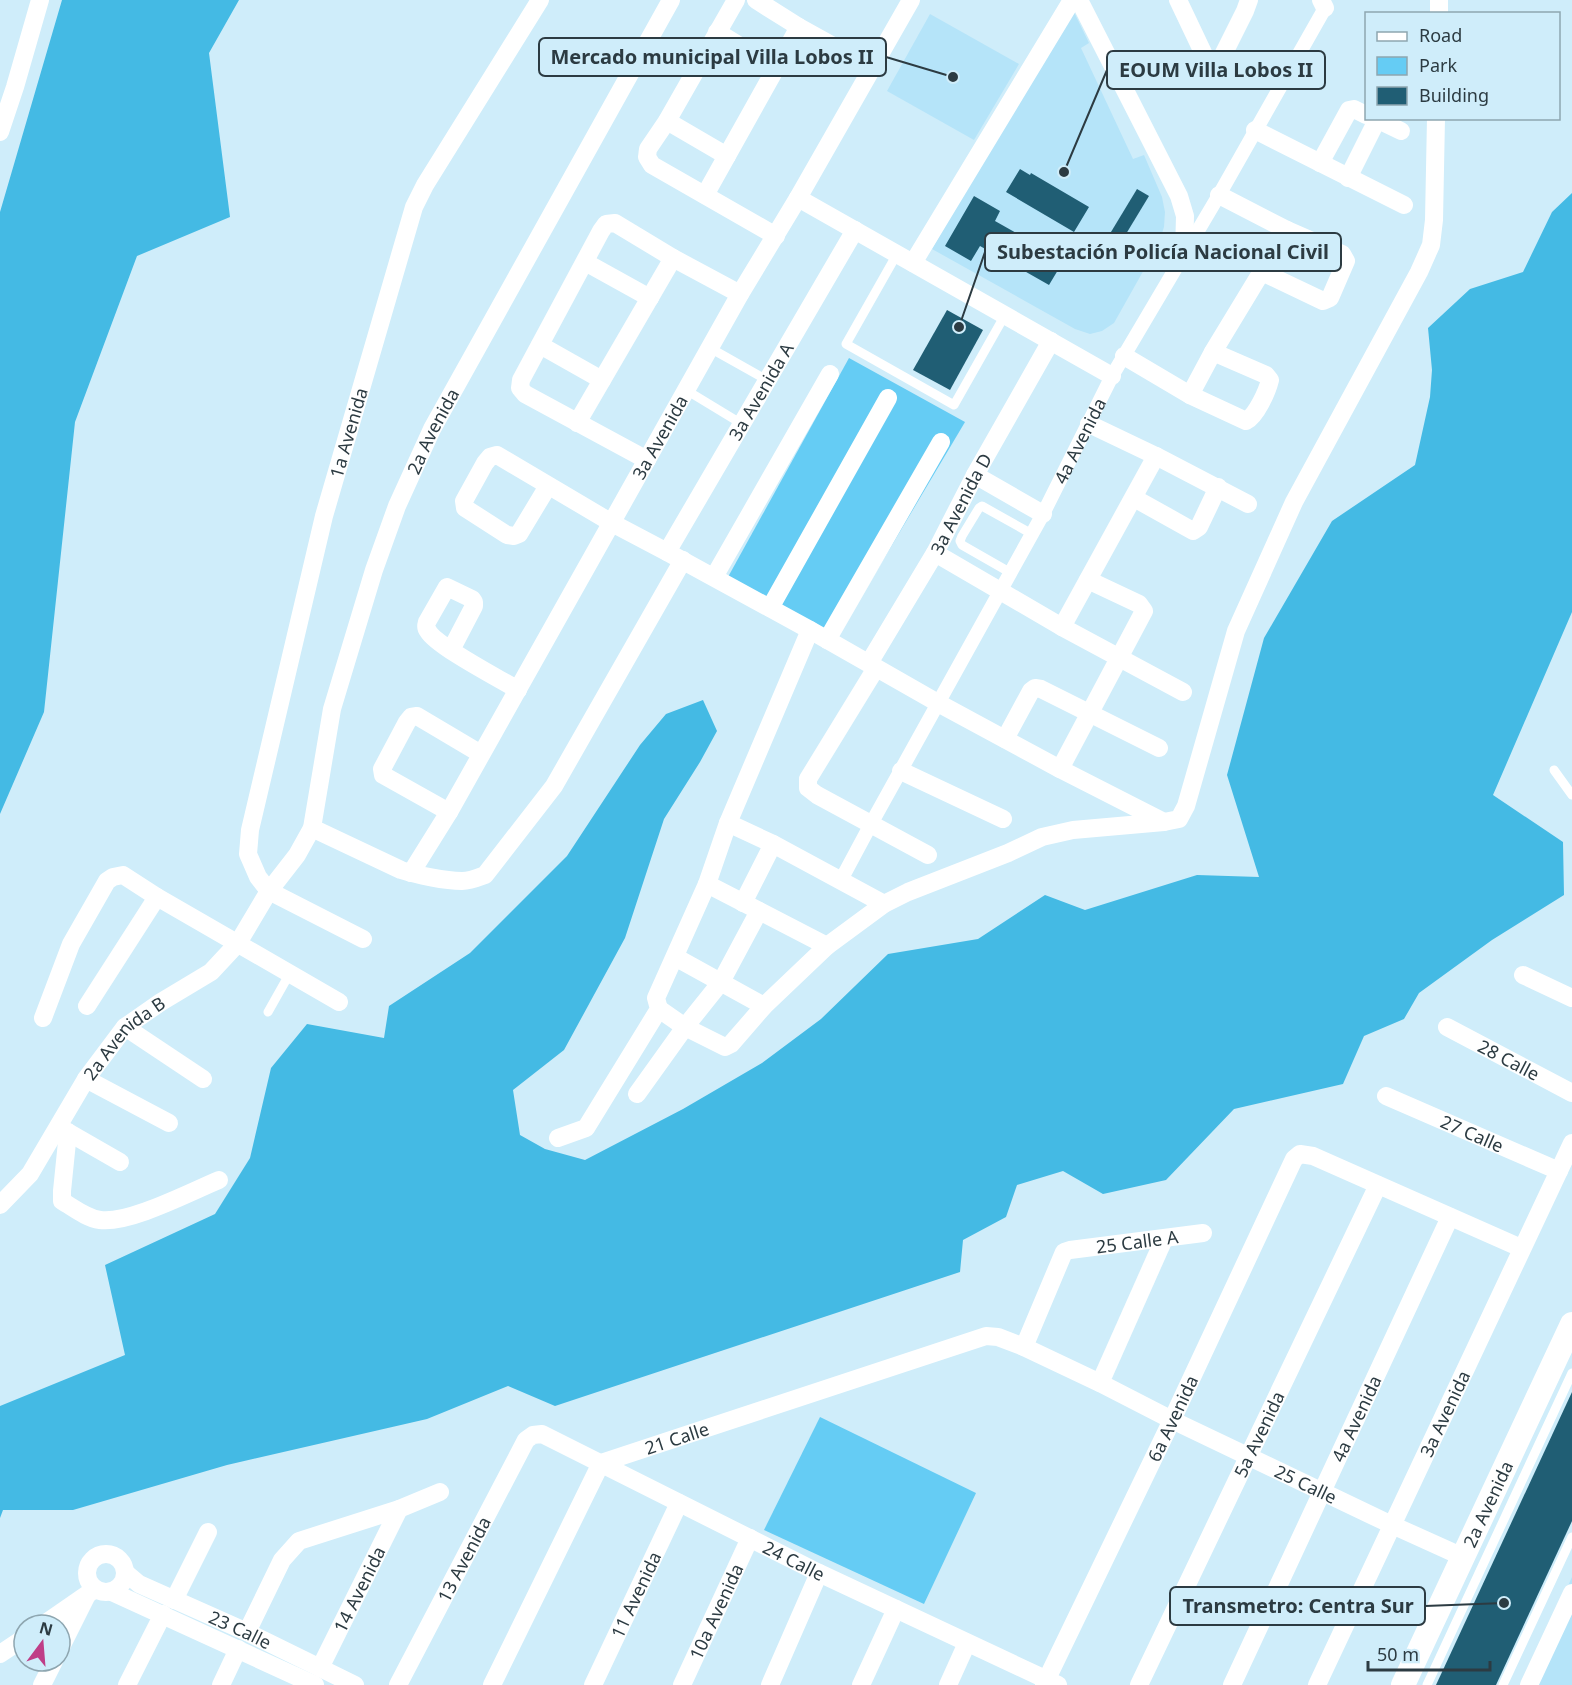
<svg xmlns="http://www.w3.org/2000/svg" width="1572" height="1685" font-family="'Noto Sans',sans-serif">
  <rect width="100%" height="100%" fill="#cfedfa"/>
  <g fill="#b5e4f9">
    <polygon points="1071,6 1089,43 1081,48 1133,159 1144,155 1162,197 1165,212 1164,227 1159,243 1114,323 1102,331 1090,334 1075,329 932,249"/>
    <polygon points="930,14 1019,64 974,140 887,91"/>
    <polygon points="1572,1577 1572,1685 1522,1685"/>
  </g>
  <g fill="#65ccf4">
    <polygon points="849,358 965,422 838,636 728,577"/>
    <polygon points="820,1417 976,1493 924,1604 764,1530"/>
  </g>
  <g fill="#44bae4">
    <polygon points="62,0 239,0 209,53 230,217 137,256 75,422 44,712 0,814 0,212"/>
    <polygon points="1572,193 1572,612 1493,795 1563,842 1564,895 1492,940 1419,993 1404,1019 1364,1036 1343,1084 1234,1109 1166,1180 1103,1194 1063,1171 1017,1185 1006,1217 963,1240 960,1272 555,1406 508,1386 427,1419 227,1465 73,1510 3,1510 0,1518 0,1406 125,1355 105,1265 215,1214 250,1158 271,1068 307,1024 384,1038 389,1006 470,953 567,856 640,745 666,714 703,700 717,731 700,762 664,819 625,938 564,1050 513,1090 520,1135 545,1149 585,1160 683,1109 762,1063 821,1019 888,954 978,939 1045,895 1085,910 1197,875 1259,877 1227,775 1264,638 1332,521 1415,465 1430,397 1432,370 1428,328 1470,289 1523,272 1552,212"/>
  </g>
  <g fill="#205e74">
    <polygon points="1020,169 1030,175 1031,173 1089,207 1074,232 1006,192"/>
    <polygon points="1137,189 1149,196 1103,272 1091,265"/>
    <polygon points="974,196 1000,211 995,221 1064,260 1049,285 980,246 971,261 945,246"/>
    <polygon points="947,310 983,330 950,390 913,370"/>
    <polygon points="1572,1392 1572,1521 1496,1685 1436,1685"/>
  </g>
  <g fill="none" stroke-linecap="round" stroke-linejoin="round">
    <g stroke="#fff" stroke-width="9">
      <polyline points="897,254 846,344 954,405 1005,315"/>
      <polyline points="710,348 767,380"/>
      <polyline points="686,390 742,424"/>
      <polyline points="1011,573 962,545 960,541 962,536 979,508 982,506 1032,534"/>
      <polyline points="1554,770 1572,795"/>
      <polyline points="268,1012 290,973"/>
      <polyline points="1427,1685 1572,1373"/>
      <polyline points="1503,1685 1572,1537"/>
    </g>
    <path stroke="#fff" stroke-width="14" id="s1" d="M841 880 871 824 1043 514 1112 376 1219 195 1325 8"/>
    <g stroke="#fff" stroke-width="18">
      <polyline points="736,0 667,121 648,149 647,157 652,165 776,236"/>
      <polyline points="756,0 799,27 873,68"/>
      <polyline points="1079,0 1179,196 1185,216 1184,253"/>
      <polyline points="1178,0 1207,61 1213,66 1220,61 1245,11 1249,0"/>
      <polyline points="1321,0 1325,8"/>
      <polyline points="1439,14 1439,0"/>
      <polyline points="717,32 776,68"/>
      <polyline points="1374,118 1401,131"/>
      <polyline points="667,121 727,156"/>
      <polyline points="1255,130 1404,205"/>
      <polyline points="0,132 15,87 40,0"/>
      <polyline points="1320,163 1349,110 1354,109 1366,115"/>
      <polyline points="1348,178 1377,120"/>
      <polyline points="705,195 799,27"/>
      <polyline points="1219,195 1287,230 1342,254 1346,261 1330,298 1323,301 1262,272"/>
      <polyline points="798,198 1112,376"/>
      <polyline points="585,262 650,298"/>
      <polyline points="913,263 1072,0"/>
      <polyline points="540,345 602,380"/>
      <path d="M1124 356 1190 395 1246 421C1256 416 1267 392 1270 380L1266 375 1213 352"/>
      <polyline points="1190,395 1213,352 1287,230"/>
      <polyline points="577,423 673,258"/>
      <polyline points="1089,424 1156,456 1248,504"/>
      <polyline points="647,460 525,394 520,388 521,380 601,231 606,224 615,223 673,258 740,294"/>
      <polyline points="975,475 1043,514"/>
      <polyline points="548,486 519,534 514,536 507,535 465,508 464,501 485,463 490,457 497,455 612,523 667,552 810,630 938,703 1060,769 1164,822"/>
      <polyline points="1134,498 1193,531 1199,527 1218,487"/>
      <path id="s2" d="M667 552 855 230"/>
      <polyline points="935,553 1062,627 1183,692"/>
      <polyline points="714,577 830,374"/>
      <polyline points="770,608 888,398"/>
      <polyline points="1062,627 1156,456"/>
      <polyline points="827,640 941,442"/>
      <path d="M451 650 474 606V602L472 599 447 587 427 622C426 626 425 627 428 631 436 646 500 679 518 690"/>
      <path id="s3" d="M869 663 935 553 975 475 1051 341"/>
      <polyline points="876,668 808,779 808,788 817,795 928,855"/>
      <polyline points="1005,739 1031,691 1035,688 1041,689 1159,748"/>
      <polyline points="1060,769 1144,611 1139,604 1088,580"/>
      <polyline points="901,771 1003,819"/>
      <polyline points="449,812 383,775 382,769 407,722 411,717 417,716 481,754"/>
      <polyline points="728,823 773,844 884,904"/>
      <path d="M312 828 401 870C417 875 445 881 462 881 470 881 477 878 485 875L554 786 683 560"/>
      <path id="s4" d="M411 873 449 812 740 294 798 198 911 0"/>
      <polyline points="707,884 827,946"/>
      <polyline points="743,903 773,844"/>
      <path id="s5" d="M363 939 269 891 258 877 248 854 250 830 324 516 414 207 425 185 540 0"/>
      <polyline points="675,957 764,1006"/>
      <polyline points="1523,975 1572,998"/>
      <polyline points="87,1006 157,897"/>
      <polyline points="659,1009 685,1027 725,1047 731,1044 764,1006 827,946 884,904 908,892 1008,853 1042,837 1073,830 1164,822 1179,819 1186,806 1236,631 1294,502 1419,272 1431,245 1434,220 1436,118"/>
      <polyline points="43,1018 71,944 107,881 113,877 123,875 157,897 339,1002"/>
      <polyline points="125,1027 203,1079"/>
      <path id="s6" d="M1447 1027 1572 1093"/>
      <polyline points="86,1079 169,1123"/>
      <polyline points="637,1094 685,1027 721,982 759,911"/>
      <path id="s7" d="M1386 1096 1559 1171"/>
      <polyline points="59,1127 120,1162"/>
      <path d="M68 1132 62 1191V1201C74 1208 86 1218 100 1220 129 1224 190 1192 219 1180"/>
      <polyline points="558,1138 586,1128 659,1009 656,998 707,884 728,823 810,630"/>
      <path id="s8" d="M0 1205 30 1174 86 1079 125 1027 161 1002 211 972 238 943 269 891 297 855 312 828 332 709 374 570 397 506 432 429 671 0"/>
      <path id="s9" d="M1024 1347 1064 1252 1070 1250 1203 1233"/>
      <polyline points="1100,1383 1164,1239"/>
      <circle cx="106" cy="1573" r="19"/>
      <path id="s10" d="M126 1573 139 1584 247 1632 355 1685"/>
      <polyline points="112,1592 315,1685"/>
      <polyline points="174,1600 208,1532"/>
      <polyline points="43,1625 95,1589"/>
      <polyline points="247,1632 282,1560 299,1541 399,1509 440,1492"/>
      <polyline points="60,1649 86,1597"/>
      <polyline points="0,1654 24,1638"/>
      <path id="s11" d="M320 1668 399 1509"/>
      <polyline points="42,1685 54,1661"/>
      <polyline points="127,1685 163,1614"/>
      <polyline points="221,1685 238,1649"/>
      <path id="s12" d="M398 1685 526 1440 533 1435 542 1434 819 1573 1058 1685"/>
      <path id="s13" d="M492 1685 601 1463 986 1336 998 1337 1024 1347 1100 1383 1172 1420 1392 1525 1463 1557"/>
      <path id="s14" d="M593 1685 679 1503"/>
      <path id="s15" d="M682 1685 750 1538"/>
      <polyline points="770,1685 819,1573"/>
      <polyline points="861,1685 896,1609"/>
      <polyline points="948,1685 967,1643"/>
      <path id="s16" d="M1044 1685 1172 1420 1294 1159 1300 1154 1313 1156 1521 1248"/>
      <path id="s17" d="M1139 1685 1378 1185"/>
      <path id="s18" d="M1232 1685 1450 1217"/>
      <path id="s19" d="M1317 1685 1572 1143"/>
      <polyline points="1529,1685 1572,1593"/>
    </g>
    <path stroke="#fff" stroke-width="24" id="s20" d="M1403 1685 1572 1324"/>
  </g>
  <g text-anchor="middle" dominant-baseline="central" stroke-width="6" stroke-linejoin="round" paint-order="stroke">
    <g font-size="18" fill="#2c3b42" stroke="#cfedfa">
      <text stroke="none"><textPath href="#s2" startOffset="186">3a Avenida A</textPath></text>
      <text stroke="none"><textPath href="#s5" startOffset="582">1a Avenida</textPath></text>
      <text stroke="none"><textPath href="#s8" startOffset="914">2a Avenida</textPath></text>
      <text stroke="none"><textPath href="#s4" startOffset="502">3a Avenida</textPath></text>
      <text stroke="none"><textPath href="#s1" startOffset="500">4a Avenida</textPath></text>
      <text stroke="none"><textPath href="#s3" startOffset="184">3a Avenida D</textPath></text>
      <text stroke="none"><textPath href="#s8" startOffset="210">2a Avenida B</textPath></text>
      <text stroke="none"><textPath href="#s6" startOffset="70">28 Calle</textPath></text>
      <text stroke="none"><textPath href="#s7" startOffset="94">27 Calle</textPath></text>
      <text stroke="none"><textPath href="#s9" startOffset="177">25 Calle A</textPath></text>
      <text stroke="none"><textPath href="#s19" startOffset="300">3a Avenida</textPath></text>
      <text stroke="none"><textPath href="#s16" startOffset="296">6a Avenida</textPath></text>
      <text stroke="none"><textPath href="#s18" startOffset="294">4a Avenida</textPath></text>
      <text stroke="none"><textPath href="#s17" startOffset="278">5a Avenida</textPath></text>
      <text stroke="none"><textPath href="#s13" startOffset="327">21 Calle</textPath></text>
      <text stroke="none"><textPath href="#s13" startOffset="1006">25 Calle</textPath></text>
      <text stroke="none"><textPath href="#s20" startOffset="200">2a Avenida</textPath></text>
      <text stroke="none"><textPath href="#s12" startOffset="142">13 Avenida</textPath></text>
      <text stroke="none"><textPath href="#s12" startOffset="576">24 Calle</textPath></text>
      <text stroke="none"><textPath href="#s11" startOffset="88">14 Avenida</textPath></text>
      <text stroke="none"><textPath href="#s14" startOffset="100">11 Avenida</textPath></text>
      <text stroke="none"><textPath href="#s15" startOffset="81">10a Avenida</textPath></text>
      <text stroke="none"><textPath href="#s10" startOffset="128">23 Calle</textPath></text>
    </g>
  </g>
  <path fill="none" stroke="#2c3b42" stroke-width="2" d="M953 77L886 57M1064 172L1107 70M959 327L985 252M1504 1603L1425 1606"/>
  <g fill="#2c3b42" stroke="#cfedfa" stroke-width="2">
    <circle cx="953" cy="77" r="6"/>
    <circle cx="1064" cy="172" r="6"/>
    <circle cx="959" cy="327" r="6"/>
    <circle cx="1504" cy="1603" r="6"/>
  </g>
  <g fill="#cfedfa" stroke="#2c3b42" stroke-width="2">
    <rect x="539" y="38" width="347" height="38" rx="6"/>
    <rect x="1107" y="51" width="218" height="38" rx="6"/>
    <rect x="985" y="233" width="356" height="38" rx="6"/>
    <rect x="1170" y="1587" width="255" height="38" rx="6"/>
  </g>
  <g font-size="20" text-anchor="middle" font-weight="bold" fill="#2c3b42">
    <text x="712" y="64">Mercado municipal Villa Lobos II</text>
    <text x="1216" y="77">EOUM Villa Lobos II</text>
    <text x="1163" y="259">Subestación Policía Nacional Civil</text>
    <text x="1298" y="1613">Transmetro: Centra Sur</text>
  </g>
  <rect x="1365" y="12" width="195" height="108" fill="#cfedfa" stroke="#8ea6b0" stroke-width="1.5"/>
  <rect x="1377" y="32" width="30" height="9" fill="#ffffff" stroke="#8ea6b0" stroke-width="1.5"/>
  <text x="1419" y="42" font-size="18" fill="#2c3b42">Road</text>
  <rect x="1377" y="57" width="30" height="18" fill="#65ccf4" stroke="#8ea6b0" stroke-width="1.5"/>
  <text x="1419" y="72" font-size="18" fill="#2c3b42">Park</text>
  <rect x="1377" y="87" width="30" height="18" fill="#205e74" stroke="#8ea6b0" stroke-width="1.5"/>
  <text x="1419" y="102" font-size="18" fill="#2c3b42">Building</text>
  <g transform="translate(42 1643) rotate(16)"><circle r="28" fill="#cfedfa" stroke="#8ea6b0" stroke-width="1.5"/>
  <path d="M0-4.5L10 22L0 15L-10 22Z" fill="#bf3e87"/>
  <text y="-9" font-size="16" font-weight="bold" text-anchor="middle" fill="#2c3b42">N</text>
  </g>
  <path d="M1368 1661v9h122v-9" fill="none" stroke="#2c3b42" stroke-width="3"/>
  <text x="1377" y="1661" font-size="18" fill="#2c3b42" stroke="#cfedfa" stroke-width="4.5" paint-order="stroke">50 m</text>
</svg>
